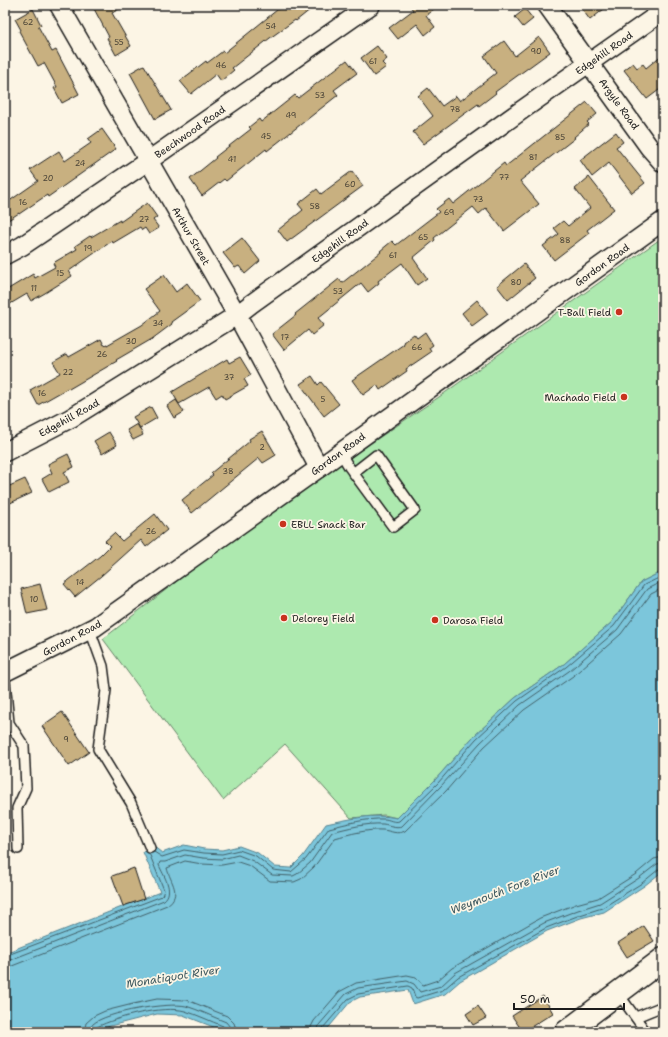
<svg xmlns="http://www.w3.org/2000/svg" width="668" height="1037" font-family="'Shantell Sans',sans-serif">
  <rect width="100%" height="100%" fill="#fcf5e5"/>
  <filter id="ink" filterUnits="userSpaceOnUse"><feTurbulence type="fractalNoise" baseFrequency=".025" numOctaves="2"/><feDisplacementMap in="SourceGraphic" scale="8" xChannelSelector="R" yChannelSelector="G"/><feConvolveMatrix kernelMatrix="1 2 1 2 8 2 1 2 1" color-interpolation-filters="sRGB"/></filter>
  <g filter="url(#ink)">
    <polygon fill="#ade9af" stroke="#648266" points="663,237 663,571 641,582 611,623 564,664 515,698 473,737 435,780 397,818 384,815 351,818 285,744 223,800 103,639 191,570 299,492 439,397"/>
    <path fill="#7bc6db" stroke="#55828f" d="M663 571V871L644 886 604 912 581 918 547 931 460 981 445 994 413 1004 408 990 360 997 350 1002 325 1032H226L183 1015 157 1014 110 1026 95 1032H5V953L160 892 143 852 153 846 162 853 184 845 204 849 222 850 239 846 258 853 275 867 291 868 303 856 326 824C350 819 374 813 397 818L435 780 473 737 515 698 564 664 611 623 641 582Z"/>
    <g fill="none" stroke-linecap="round" stroke-linejoin="round">
      <g stroke="#426068" stroke-width="1">
        <path d="M154 852 162 857 184 850 204 853 222 854 239 850 256 856 273 870 291 872 306 859 329 828C345 824 368 818 384 819 389 819 394 823 399 821L438 783 476 739 517 701 566 667 614 626 644 585 663 576"/>
        <polyline points="5,956 162,896 164,890 149,853"/>
        <path d="M5 961 10 960 164 900C175 891 163 875 159 865L160 862H165L185 855 203 858 222 859 238 855 253 861 272 875 293 876 297 874 310 863 332 832C347 828 367 823 383 824 390 825 395 828 402 826L441 786 480 743 520 705 569 671 617 630 647 589 663 581"/>
        <path d="M5 967 12 966 167 905C183 894 170 882 167 868L185 861 202 864 222 865 238 862 250 866 270 881 294 882 301 879 314 867 335 838C349 834 369 829 383 830 391 831 397 835 405 831L446 791 484 747 524 710 573 676 621 634 651 594 663 588"/>
        <polyline points="84,1032 86,1023 94,1016 105,1011 133,1004 157,999 187,1000 227,1016 234,1023 237,1032"/>
        <path d="M90 1032C90 1029 91 1026 93 1024 106 1012 168 1002 186 1006 199 1010 213 1017 226 1022L230 1027 231 1032"/>
        <path d="M95 1032 97 1027C117 1017 163 1005 185 1011 198 1015 210 1021 223 1026L225 1029V1032"/>
        <polyline points="311,1032 311,1027 314,1021 339,992 356,983 407,975 416,977 423,985 438,980 452,968 540,918 576,904 598,898 636,874 654,859 663,857"/>
        <polyline points="317,1032 319,1025 346,994 358,988 407,981 414,984 420,992 441,986 455,973 544,923 578,910 600,903 639,878 657,864 663,863"/>
        <polyline points="322,1032 323,1028 348,999 358,994 408,986 412,988 415,997 417,998 443,990 458,977 546,928 580,915 602,908 642,883 659,869 663,868"/>
      </g>
    </g>
    <g fill="#c8b080" stroke="#1c1c1c">
      <polygon points="92,5 126,5 112,13 131,46 116,55 107,38 109,37"/>
      <polygon points="283,5 316,5 296,21 295,20 270,38 232,68 234,70 221,81 216,74 191,94 180,81 206,61 207,63 223,51 224,53"/>
      <polygon points="409,5 439,5 426,15 435,27 425,35 417,24 398,39 389,28 413,10"/>
      <polygon points="579,5 609,5 590,20"/>
      <polygon points="33,9 41,25 38,26 52,52 56,50 79,94 62,103 54,88 57,87 44,63 38,66 19,31 21,30 15,19"/>
      <polygon points="525,9 533,19 523,27 515,17"/>
      <polygon points="539,37 550,52 495,92 496,93 479,106 478,104 423,144 413,132 433,116 418,96 428,88 442,106 456,96 460,101 496,73 484,56 504,41 515,56"/>
      <polygon points="377,46 387,59 382,63 386,67 374,76 361,58"/>
      <polygon points="663,54 663,87 647,99 624,70 633,63 637,68 643,64 646,68"/>
      <polygon points="347,60 357,73 334,90 338,95 267,151 266,149 226,181 224,179 202,196 190,179 216,158 215,157 251,129 249,127 259,119 261,122 295,95 298,98"/>
      <polygon points="144,65 171,110 155,119 130,73"/>
      <polygon points="587,102 597,114 587,122 589,124 574,137 575,138 520,181 539,204 504,231 486,208 479,214 473,207 434,238 435,240 413,258 427,278 417,285 402,263 378,281 379,283 368,292 361,283 318,318 324,325 312,335 308,330 284,350 272,334 296,315 295,314 339,279 342,283 381,252 380,251 392,241 396,245 439,212 436,209 449,199 453,204 504,163 506,166"/>
      <polygon points="102,129 116,149 48,197 47,195 19,214 19,213 5,222 5,204 38,181 30,170 59,151 65,161 91,143 88,139"/>
      <polygon points="616,132 623,142 616,147 645,183 632,193 609,163 592,177 580,160"/>
      <polygon points="352,171 363,186 287,242 278,230 303,210 298,204 317,189 321,194"/>
      <polygon points="589,177 614,209 587,230 589,233 554,260 543,246 559,234 554,228 563,221 568,226 590,208 575,189"/>
      <polygon points="147,203 157,217 153,220 159,228 149,234 145,228 142,230 140,227 113,243 112,241 69,271 72,276 45,293 31,301 27,294 5,307 5,291 33,274 35,278 55,267 53,263 77,249 75,246 90,236 91,237 120,220 120,222"/>
      <polygon points="242,238 260,261 245,274 239,266 235,268 223,253"/>
      <polygon points="524,264 535,278 508,300 497,286"/>
      <polygon points="164,275 176,292 187,283 200,301 171,322 172,324 152,339 116,360 117,361 69,389 68,388 38,405 30,390 60,373 53,362 67,354 69,357 101,339 104,345 107,344 107,345 142,325 160,311 144,289"/>
      <polygon points="477,300 488,314 472,326 462,313"/>
      <polygon points="425,332 433,345 429,348 431,352 406,369 407,371 380,390 377,385 363,395 352,380 404,344 403,342 414,334 417,338"/>
      <polygon points="240,357 251,375 244,379 248,386 225,399 222,394 216,398 209,387 179,404 172,392 227,359 229,363"/>
      <polygon points="312,376 318,385 321,382 339,404 324,416 300,384"/>
      <polygon points="176,400 184,412 174,418 167,406"/>
      <polygon points="151,407 157,418 140,428 133,417"/>
      <polygon points="137,424 143,435 133,440 127,430"/>
      <polygon points="262,431 276,455 263,463 259,458 192,513 182,500 213,475 211,473 250,441 249,439"/>
      <polygon points="109,432 117,445 102,454 94,441"/>
      <polygon points="68,454 74,467 64,472 69,482 49,492 42,479 52,473 48,464"/>
      <polygon points="25,479 32,493 8,504 5,497 5,488"/>
      <polygon points="155,514 167,530 146,547 141,540 101,576 75,597 64,584 100,556 110,546 105,541 114,533 122,541"/>
      <polygon points="40,584 47,610 27,614 21,589"/>
      <polygon points="62,712 89,752 69,766 42,726"/>
      <polygon points="134,868 144,899 123,906 112,876"/>
      <polygon points="644,926 654,941 627,957 618,943"/>
      <polygon points="543,996 553,1013 523,1032 512,1016"/>
      <polygon points="478,1006 486,1018 473,1025 466,1014"/>
    </g>
    <g fill="none" stroke-linecap="round" stroke-linejoin="round">
      <g stroke="#1c1c1c" stroke-width="12">
        <g id="service">
          <polyline points="340,452 349,467 393,527 415,510 376,455 353,473"/>
          <polyline points="90,630 103,666 106,690 98,749 131,803 150,848"/>
          <polyline points="5,681 9,723 24,746 26,788 17,808 18,849"/>
          <polyline points="618,993 646,1032"/>
          <polyline points="636,1017 663,1006"/>
        </g>
      </g>
      <g stroke="#1c1c1c" stroke-width="21">
        <g id="minor">
          <polyline points="59,5 237,315 319,468"/>
          <polyline points="547,5 649,147 663,163"/>
          <polyline points="5,255 22,246 148,161 371,5"/>
          <polyline points="5,452 71,418 237,315 251,304 522,110 663,11"/>
          <polyline points="5,672 95,627 319,468 663,221"/>
        </g>
      </g>
      <g stroke="#1c1c1c" stroke-width="25">
        <polyline id="secondary" points="566,1032 663,959"/>
      </g>
      <use href="#service" stroke="#fcf5e5" stroke-width="9"/>
      <use href="#minor" stroke="#fcf5e5" stroke-width="18"/>
      <use href="#secondary" stroke="#fcf5e5" stroke-width="22"/>
    </g>
  </g>
  <g fill="#c8321e" stroke="#fcf5e5" stroke-width="1.5">
    <circle cx="619" cy="312" r="4"/>
    <circle cx="624" cy="397" r="4"/>
    <circle cx="283" cy="524" r="4"/>
    <circle cx="284" cy="618" r="4"/>
    <circle cx="435" cy="620" r="4"/>
  </g>
  <g text-anchor="middle" dominant-baseline="central" stroke-width="3.5" stroke-linejoin="round" paint-order="stroke">
    <g font-size="8" fill="#474135">
      <text x="28" y="22">62</text>
      <text x="271" y="26">54</text>
      <text x="119" y="42">55</text>
      <text x="536" y="51">90</text>
      <text x="373" y="61">61</text>
      <text x="221" y="65">46</text>
      <text x="320" y="95">53</text>
      <text x="455" y="109">78</text>
      <text x="291" y="115">49</text>
      <text x="266" y="136">45</text>
      <text x="560" y="137">85</text>
      <text x="533" y="157">81</text>
      <text x="232" y="159">41</text>
      <text x="80" y="163">24</text>
      <text x="504" y="177">77</text>
      <text x="48" y="178">20</text>
      <text x="350" y="184">60</text>
      <text x="478" y="199">73</text>
      <text x="23" y="202">16</text>
      <text x="315" y="206">58</text>
      <text x="449" y="212">69</text>
      <text x="144" y="219">27</text>
      <text x="423" y="237">65</text>
      <text x="565" y="240">88</text>
      <text x="88" y="248">19</text>
      <text x="393" y="255">61</text>
      <text x="60" y="273">15</text>
      <text x="516" y="282">80</text>
      <text x="34" y="288">11</text>
      <text x="338" y="291">53</text>
      <text x="158" y="323">34</text>
      <text x="285" y="337">17</text>
      <text x="131" y="341">30</text>
      <text x="417" y="347">66</text>
      <text x="102" y="354">26</text>
      <text x="68" y="372">22</text>
      <text x="229" y="377">37</text>
      <text x="42" y="393">16</text>
      <text x="323" y="399">5</text>
      <text x="262" y="447">2</text>
      <text x="228" y="471">38</text>
      <text x="151" y="531">26</text>
      <text x="80" y="582">14</text>
      <text x="34" y="599">10</text>
      <text x="66" y="739">9</text>
    </g>
    <g font-size="10" fill="#1c1c1c" stroke="#fcf5e5">
      <text transform="translate(604 53) rotate(-35)">Edgehill Road</text>
      <text transform="translate(619 104) rotate(54)">Argyle Road</text>
      <text transform="translate(190 132) rotate(-35)">Beechwood Road</text>
      <text transform="translate(191 236) rotate(60)">Arthur Street</text>
      <text transform="translate(340 241) rotate(-36)">Edgehill Road</text>
      <text transform="translate(602 265) rotate(-36)">Gordon Road</text>
      <text transform="translate(69 418) rotate(-29)">Edgehill Road</text>
      <text transform="translate(338 454) rotate(-36)">Gordon Road</text>
      <text transform="translate(72 638) rotate(-28)">Gordon Road</text>
    </g>
    <g font-size="10" fill="#1c1c1c" stroke="#fcf5e5" text-anchor="start">
      <text x="611" y="312" text-anchor="end">T-Ball Field</text>
      <text x="616" y="397" text-anchor="end">Machado Field</text>
      <text x="291" y="524">EBLL Snack Bar</text>
      <text x="292" y="618">Delorey Field</text>
      <text x="443" y="620">Darosa Field</text>
    </g>
    <g font-size="11" font-style="italic" fill="#3d585f" stroke="#fcf5e5">
      <text transform="translate(505 890) rotate(-21)">Weymouth Fore River</text>
      <text transform="translate(173 977) rotate(-9)">Monatiquot River</text>
    </g>
  </g>
  <rect width="668" height="1037" fill="none" stroke="#fcf5e5" stroke-width="20"/>
  <rect x="10" y="10" width="648" height="1017" fill="none" stroke="#1c1c1c" stroke-width="1.5" filter="url(#ink)"/>
  <path d="M514 1003v6h110v-6" fill="none" stroke="#1c1c1c" stroke-width="2"/>
  <text x="520" y="1003" font-size="12" fill="#1c1c1c" stroke="#fcf5e5" stroke-width="3" paint-order="stroke">50 m</text>
</svg>
